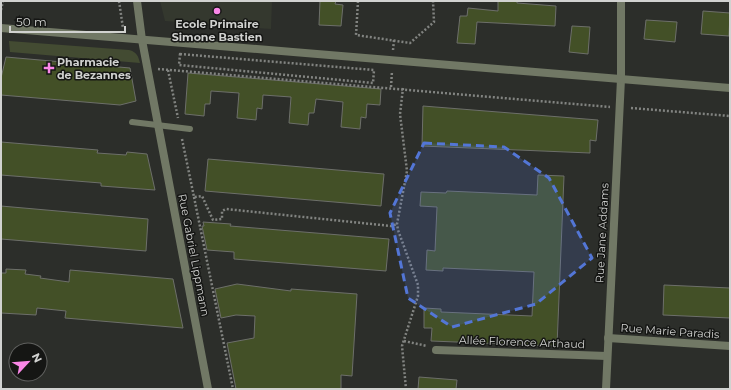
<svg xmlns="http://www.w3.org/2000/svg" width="731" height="390" font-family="Montserrat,sans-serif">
  <rect width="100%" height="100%" fill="#2c2e2a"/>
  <polygon fill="#34382e" points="160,1 272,1 271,29 165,21"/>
  <path fill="#434b32" d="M9 41 129 50C137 52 138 56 140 63L10 52Z"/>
  <g fill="#435027" stroke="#6d6f6a">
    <polygon points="320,1 336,1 335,4 343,5 341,26 319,25"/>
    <polygon points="498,1 517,1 517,3 556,6 555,26 477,22 475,44 457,43 460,16 467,16 468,8 498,11"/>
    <polygon points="703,11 730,13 729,36 701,34"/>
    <polygon points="646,20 677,22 675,42 644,39"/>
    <polygon points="572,26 590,27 588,54 569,52"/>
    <polygon points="6,57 130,68 136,101 120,105 1,95 1,78"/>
    <polygon points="188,73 381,89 380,105 367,104 366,118 361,117 360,129 341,127 343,102 316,99 314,113 309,113 308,125 289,123 291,97 263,95 262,109 257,108 256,120 237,118 239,93 211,91 210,104 205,104 204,116 185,114"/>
    <polygon points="423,106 598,120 596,141 590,140 590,153 422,146"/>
    <polygon points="1,142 98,150 97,153 126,155 127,152 147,154 155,190 101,186 101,183 1,175"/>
    <polygon points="208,159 384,174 381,206 205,191"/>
    <polygon points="538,175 564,176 557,346 431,341 432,328 424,328 424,308 441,309 441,312 532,316 534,272 443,268 443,271 426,270 427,250 435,251 437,207 420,206 421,192 446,193 447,191 537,195"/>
    <polygon points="1,206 148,219 146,251 1,239"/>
    <polygon points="203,222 231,224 230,226 389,239 386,271 234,259 234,252 207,250 202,226 204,226"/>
    <polygon points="6,269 26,270 25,274 41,276 40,278 69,282 70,270 173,279 183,328 65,318 66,311 37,308 36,315 1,313 1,273 6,273"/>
    <polygon points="237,284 291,291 291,289 357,294 352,376 341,375 341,389 236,389 227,343 254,338 255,316 236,315 221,318 215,289"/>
    <polygon points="664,285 730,288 730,318 663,315"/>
    <polygon points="419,377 457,380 456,389 418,389"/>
  </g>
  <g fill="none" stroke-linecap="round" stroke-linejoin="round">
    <g stroke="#828481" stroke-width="2.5" stroke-dasharray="2 2" stroke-linecap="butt">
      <polyline points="119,1 123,28"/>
      <polyline points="358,1 356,35 410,43 434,22 433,1"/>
      <polyline points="1,10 3,1"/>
      <polyline points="393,50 394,40"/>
      <polygon points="180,54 374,70 373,83 179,65"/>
      <polyline points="158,69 610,107"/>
      <polyline points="168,70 178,118"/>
      <polyline points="391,87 392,71"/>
      <polyline points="403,88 400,114 407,171 397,224 398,230 418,285 418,296 402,346 406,389"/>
      <polyline points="631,108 730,116"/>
      <polyline points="182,139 194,197 202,196 213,220 222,219 222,211 226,209 391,226 397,224"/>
      <polyline points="194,197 233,389"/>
      <polyline points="404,341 427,346"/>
    </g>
    <polyline stroke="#717865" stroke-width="6" points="132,122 190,129"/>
    <g stroke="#717865" stroke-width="8">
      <polyline points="137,1 142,40 208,389"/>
      <polyline points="608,338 730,346"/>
      <polyline points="436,350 607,356"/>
      <polyline points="606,389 621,79 621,1"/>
    </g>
    <polyline stroke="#717865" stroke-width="8" points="1,28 730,88"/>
  </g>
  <path fill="#5376d6" fill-opacity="0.2" stroke="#5376d6" stroke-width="3" stroke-dasharray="8 5" stroke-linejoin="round" d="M424 143 504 147 549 178 592 258 536 304 452 327 408 298 390 213Z"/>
  <g fill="#fa87e7" stroke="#151614" stroke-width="1.5">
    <circle cx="217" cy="11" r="4"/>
    <path d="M47 62h4v4h4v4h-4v4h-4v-4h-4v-4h4z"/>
  </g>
  <g text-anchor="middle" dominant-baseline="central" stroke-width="3" stroke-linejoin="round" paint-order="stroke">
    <g font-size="11" font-weight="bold" fill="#d1d2d0" stroke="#151614">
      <text x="217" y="24">Ecole Primaire<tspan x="217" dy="13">Simone Bastien</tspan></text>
      <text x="57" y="62" text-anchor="start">Pharmacie<tspan x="57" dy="13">de Bezannes</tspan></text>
    </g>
    <g font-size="11" fill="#d1d2d0" stroke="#151614">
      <text transform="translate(602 233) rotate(-87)">Rue Jane Addams</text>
      <text transform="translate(194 255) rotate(79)">Rue Gabriel Lippmann</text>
      <text transform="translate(670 331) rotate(4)">Rue Marie Paradis</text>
      <text transform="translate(522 342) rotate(2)">Allée Florence Arthaud</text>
    </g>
  </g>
  <rect width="731" height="390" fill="none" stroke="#d1d2d0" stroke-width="4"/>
  <g transform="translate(28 362) rotate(64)"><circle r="19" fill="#151614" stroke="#60615f"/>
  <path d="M0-3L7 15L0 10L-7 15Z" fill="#fa87e7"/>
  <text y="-6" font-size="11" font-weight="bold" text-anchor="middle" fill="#d1d2d0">N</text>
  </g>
  <path d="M10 26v6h115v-6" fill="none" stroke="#d1d2d0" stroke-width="2"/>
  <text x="16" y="26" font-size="12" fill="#d1d2d0" stroke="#151614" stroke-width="3" paint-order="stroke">50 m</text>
</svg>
